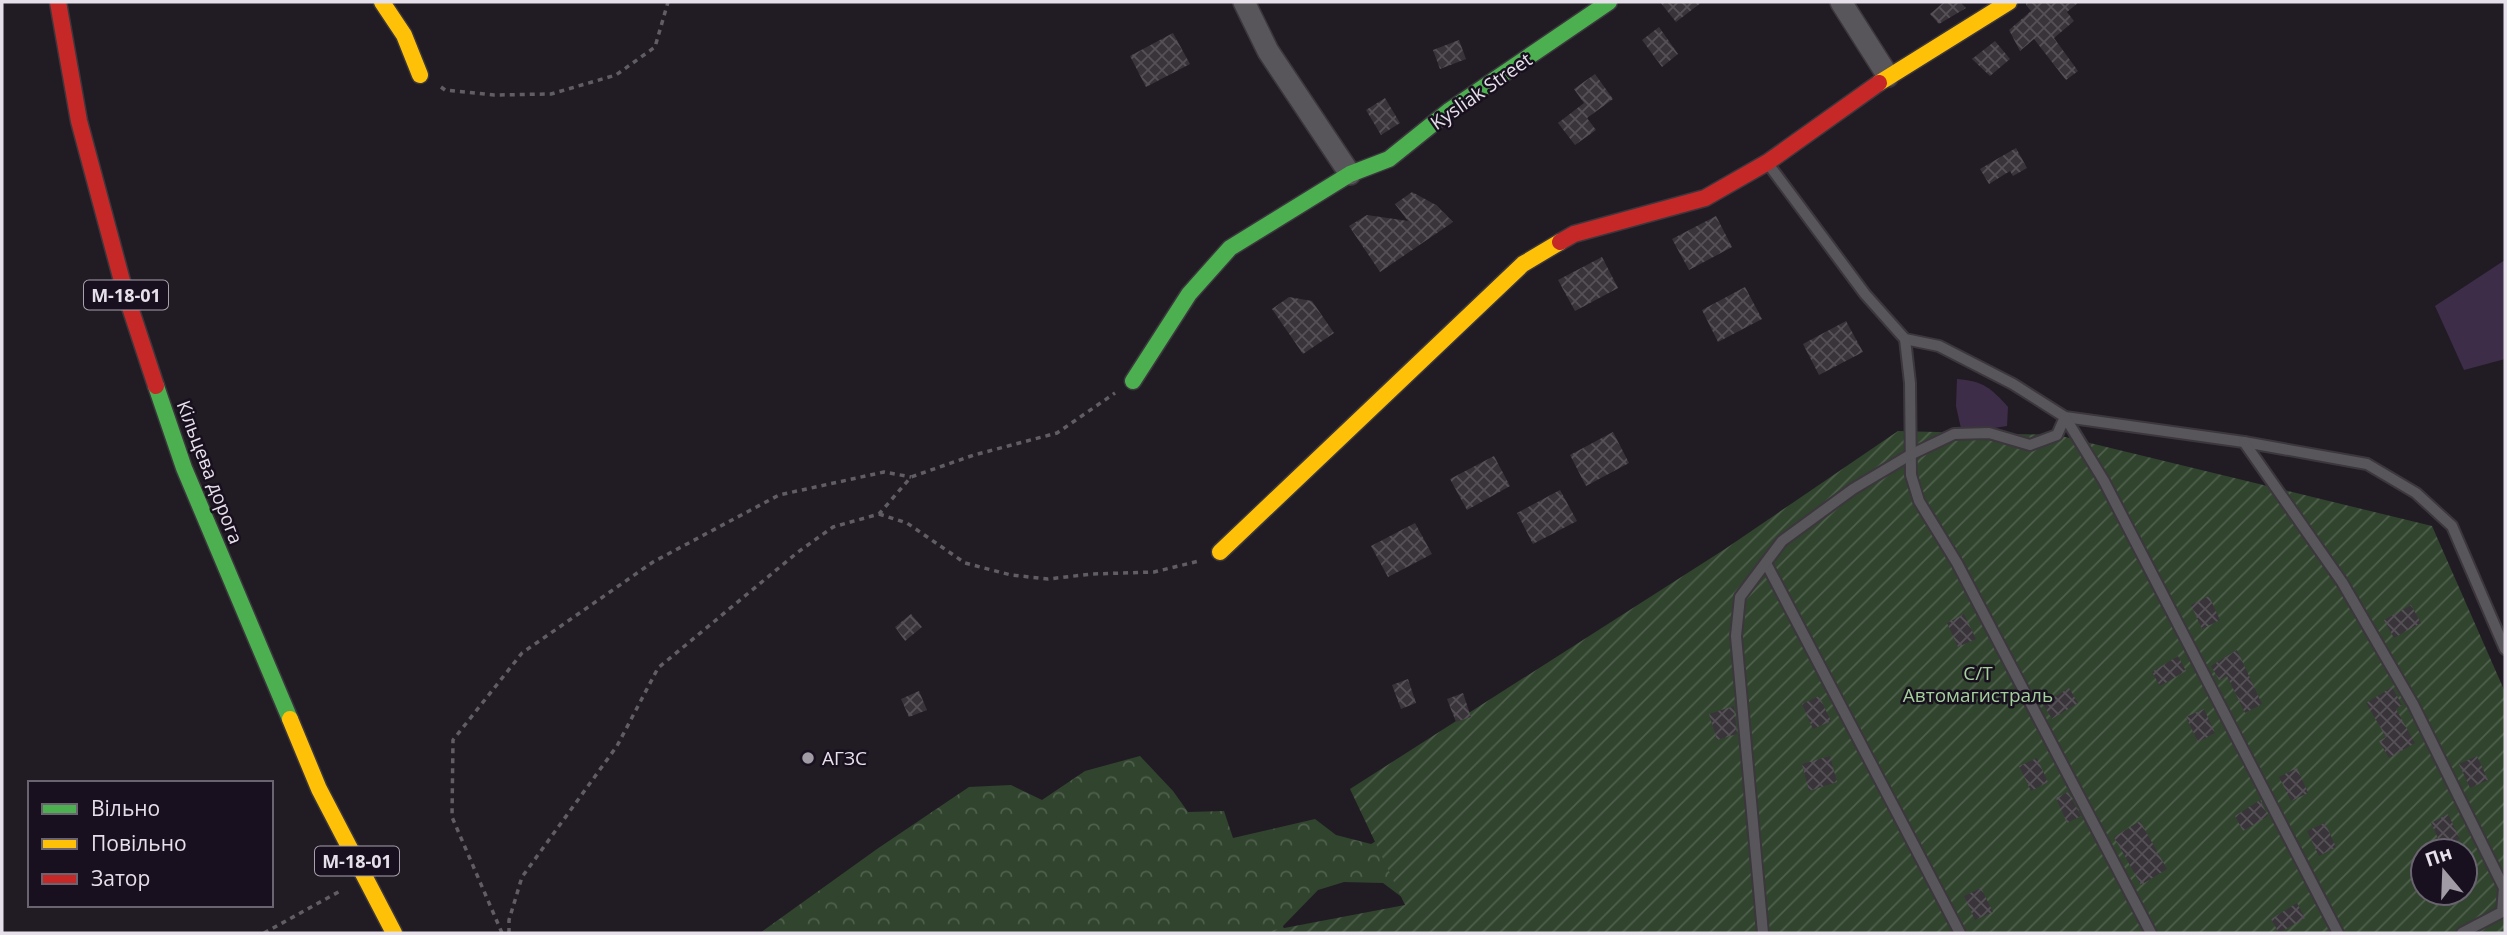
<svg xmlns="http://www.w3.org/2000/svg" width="2507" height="935" font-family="'Open Sans',sans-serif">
  <defs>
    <pattern id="forest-crowns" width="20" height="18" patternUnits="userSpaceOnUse" patternTransform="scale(1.75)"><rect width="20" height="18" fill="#31452e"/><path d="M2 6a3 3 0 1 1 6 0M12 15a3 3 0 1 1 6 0" fill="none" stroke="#4f604c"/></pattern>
    <pattern id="garden-furrows" width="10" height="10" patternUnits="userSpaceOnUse" patternTransform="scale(1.75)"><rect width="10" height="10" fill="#31452e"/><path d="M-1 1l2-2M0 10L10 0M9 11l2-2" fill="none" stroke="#4f604c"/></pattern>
    <pattern id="building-cross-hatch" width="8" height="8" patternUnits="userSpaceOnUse" patternTransform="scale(1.75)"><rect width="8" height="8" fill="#38343a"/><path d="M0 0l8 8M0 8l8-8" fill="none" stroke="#555157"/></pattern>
  </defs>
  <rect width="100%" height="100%" fill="#211c24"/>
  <polygon fill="url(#forest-crowns)" points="1140,756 1173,791 1188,812 1224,811 1233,838 1315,819 1336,835 1371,844 1421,816 1411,904 1383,883 1344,882 1318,890 1283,926 1285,933 760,933 877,849 969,787 1011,785 1042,800 1085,771"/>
  <path fill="url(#garden-furrows)" fill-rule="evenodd" d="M1898 431 2057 435 2432 526 2505 692V933H1258L1405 905 1350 789 1725 549ZM2423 851H2465V893H2423Z"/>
  <g fill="#3e2d49">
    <polygon points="2505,260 2505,359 2464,370 2435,306"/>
    <path d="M1957 379C1983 381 1991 388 2008 407L2007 426 1962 433 1956 406Z"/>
  </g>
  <g fill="url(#building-cross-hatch)">
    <polygon points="1660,2 1702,2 1676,22"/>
    <polygon points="1944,2 1960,2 1966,8 1939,24 1930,14"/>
    <polygon points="2026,2 2079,2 2067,12 2074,21 2054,38 2078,71 2066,80 2034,39 2020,51 2009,30 2031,11 2026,5"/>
    <polygon points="1659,27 1678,54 1662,67 1642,40"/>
    <polygon points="1173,33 1190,64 1146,87 1130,56"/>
    <polygon points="1459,40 1466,59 1440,69 1433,50"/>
    <polygon points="1995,41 2010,59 1990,76 1972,59"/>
    <polygon points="1595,74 1613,99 1587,118 1596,130 1575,145 1558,123 1584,103 1574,89"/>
    <polygon points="1385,98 1400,123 1381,135 1366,110"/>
    <polygon points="2016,148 2027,168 2013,176 2010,171 1989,184 1980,169"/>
    <polygon points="1412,192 1436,205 1453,222 1380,272 1349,226 1367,215 1408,221 1395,204"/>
    <polygon points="1716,216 1732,247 1689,270 1672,239"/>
    <polygon points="1602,257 1618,288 1575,311 1558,280"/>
    <polygon points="1745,287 1762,319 1718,342 1702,310"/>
    <polygon points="1289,297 1312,301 1334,333 1303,354 1272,309"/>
    <polygon points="1846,321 1863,352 1819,375 1803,344"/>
    <polygon points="1613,432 1629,463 1586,486 1570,455"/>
    <polygon points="1494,456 1510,486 1467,510 1450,479"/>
    <polygon points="1560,490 1577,521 1533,544 1517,513"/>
    <polygon points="1415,523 1432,554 1388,577 1371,546"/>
    <polygon points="2209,596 2220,620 2202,629 2191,605"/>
    <polygon points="2411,605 2421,623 2394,638 2384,620"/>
    <polygon points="911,614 922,627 905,641 895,627"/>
    <polygon points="1964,614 1976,639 1958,647 1947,623"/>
    <polygon points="2237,650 2262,704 2245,713 2227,676 2219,680 2211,666"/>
    <polygon points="2178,656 2186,671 2160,686 2152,672"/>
    <polygon points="1408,679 1416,703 1401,709 1392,685"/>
    <polygon points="2392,687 2402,705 2396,709 2415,743 2389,758 2379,741 2386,737 2366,703"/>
    <polygon points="2069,688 2078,703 2052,719 2043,704"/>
    <polygon points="919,691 927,710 909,717 901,699"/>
    <polygon points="1463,693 1471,717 1456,722 1447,699"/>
    <polygon points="1819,696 1831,721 1813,729 1802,704"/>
    <polygon points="1734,706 1737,734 1717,740 1709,714"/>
    <polygon points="2204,709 2215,733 2198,742 2186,717"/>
    <polygon points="1830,756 1837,782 1809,791 1802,764"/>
    <polygon points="2477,756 2488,780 2470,788 2459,764"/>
    <polygon points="2037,758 2048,782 2031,791 2019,766"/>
    <polygon points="2297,768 2308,793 2291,801 2279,777"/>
    <polygon points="2068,792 2081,816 2067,823 2056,798"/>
    <polygon points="2260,800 2268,816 2243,831 2235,816"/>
    <polygon points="2448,814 2460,839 2442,847 2431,823"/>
    <polygon points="2140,821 2167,869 2141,885 2114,837"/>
    <polygon points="2325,823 2336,847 2319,856 2307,831"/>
    <polygon points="1981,888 1993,912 1975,920 1964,896"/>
    <polygon points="2297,903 2305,918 2279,933 2271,919"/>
  </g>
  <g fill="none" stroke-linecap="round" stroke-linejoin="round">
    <g stroke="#3b373d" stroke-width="14">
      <g id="lane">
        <polyline points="1769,165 1865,294 1905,339 1939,346 2013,384 2065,417 2244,442 2367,464 2416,493 2452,526 2505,649"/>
        <polyline points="1905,339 1910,383 1911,475 1919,501 1957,563 2151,933"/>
        <polyline points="2244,442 2342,582 2413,704 2504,888 2502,912 2462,933"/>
        <polyline points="1766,563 1960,933"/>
        <polyline points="1763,933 1736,636 1740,597 1782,541 1853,489 1910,455 1954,434 1989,433 2030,445 2057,435 2065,417 2104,481 2338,933"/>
      </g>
    </g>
    <g stroke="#3b373d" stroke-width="24">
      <g id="street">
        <polyline points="1244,2 1268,51 1350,174"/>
        <polyline points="1841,2 1888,76"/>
      </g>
    </g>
    <g stroke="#3b373d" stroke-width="19">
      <g id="fast">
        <polyline points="1133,381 1189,294 1230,248 1350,174 1389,159 1450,110 1609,2"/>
        <polyline points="156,386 184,468 290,719"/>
      </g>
    </g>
    <g stroke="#3b373d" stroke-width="19">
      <g id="slow">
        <polyline points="382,2 404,35 420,75"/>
        <polyline points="1879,83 2009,2"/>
        <polyline points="1220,552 1523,264 1560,242"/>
        <polyline points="290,719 319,789 394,933"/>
      </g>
    </g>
    <g stroke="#3b373d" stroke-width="19">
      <g id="jam">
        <polyline points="58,2 79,121 125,292 156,386"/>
        <polyline points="1560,242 1574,234 1705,198 1768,162 1879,83"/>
      </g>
    </g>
    <g stroke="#605d63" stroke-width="3.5" stroke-dasharray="5 5" stroke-linecap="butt">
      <polyline points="441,87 445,90 494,95 551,94 616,75 655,47 668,2"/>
      <polyline points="879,514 907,523 965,563 1011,575 1048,579 1092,574 1154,572 1199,561"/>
      <polyline points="264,933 342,890"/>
      <polyline points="502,933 452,817 453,740 522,653 653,562 779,495 884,472 911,477"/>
      <polyline points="509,933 509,920 522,877 617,746 658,668 798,552 833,527 879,514 911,477 974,455 1057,433 1115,393"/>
    </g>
    <use href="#lane" stroke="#58555b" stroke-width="10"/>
    <use href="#street" stroke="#58555b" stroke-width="21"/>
    <use href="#fast" stroke="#4caf50" stroke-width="16"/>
    <use href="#slow" stroke="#ffc107" stroke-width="16"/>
    <use href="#jam" stroke="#c62828" stroke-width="16"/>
  </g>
  <circle fill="#a19ba5" stroke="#18101e" stroke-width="2.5" cx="808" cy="758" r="7"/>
  <g text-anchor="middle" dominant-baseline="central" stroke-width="5" stroke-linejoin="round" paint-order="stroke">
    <g fill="#18101e" stroke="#a8a2ad" stroke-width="2">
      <rect x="84" y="280.5" width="84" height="29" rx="5"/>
      <rect x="315" y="846.5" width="84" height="29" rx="5"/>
    </g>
    <g font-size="18" font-weight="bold" fill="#e6e0ea">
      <text x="126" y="295">М-18-01</text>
      <text x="357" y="861">М-18-01</text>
    </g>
    <g font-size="19" fill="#e6e0ea" stroke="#18101e">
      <text transform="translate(1481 91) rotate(-35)">Kysliak Street</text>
      <text transform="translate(210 472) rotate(69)">Кільцева дорога</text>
    </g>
    <g font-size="19" fill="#a4d09b" stroke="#18101e">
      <text x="1978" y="673">С/Т<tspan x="1978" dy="22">Автомагистраль</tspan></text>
    </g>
    <g font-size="19" fill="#e6e0ea" stroke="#18101e" text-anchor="start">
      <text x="822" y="758">АГЗС</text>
    </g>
  </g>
  <rect width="2507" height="935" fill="none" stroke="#e6e0ea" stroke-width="7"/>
  <rect x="28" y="781" width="245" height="126" fill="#18101e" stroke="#6a6370" stroke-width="2"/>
  <rect x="42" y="804" width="35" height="10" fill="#4caf50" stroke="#6a6370" stroke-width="2"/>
  <text x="91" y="816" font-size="21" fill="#e6e0ea">Вільно</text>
  <rect x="42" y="839" width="35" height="10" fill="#ffc107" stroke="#6a6370" stroke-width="2"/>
  <text x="91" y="851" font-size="21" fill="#e6e0ea">Повільно</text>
  <rect x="42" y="874" width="35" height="10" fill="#c62828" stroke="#6a6370" stroke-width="2"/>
  <text x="91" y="886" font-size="21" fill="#e6e0ea">Затор</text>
  <g transform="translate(2444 872) rotate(341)"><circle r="33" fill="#18101e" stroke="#6a6370" stroke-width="2"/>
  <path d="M0-5L12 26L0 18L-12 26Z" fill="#a19ba5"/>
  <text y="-10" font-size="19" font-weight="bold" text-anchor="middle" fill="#e6e0ea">Пн</text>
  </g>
</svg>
